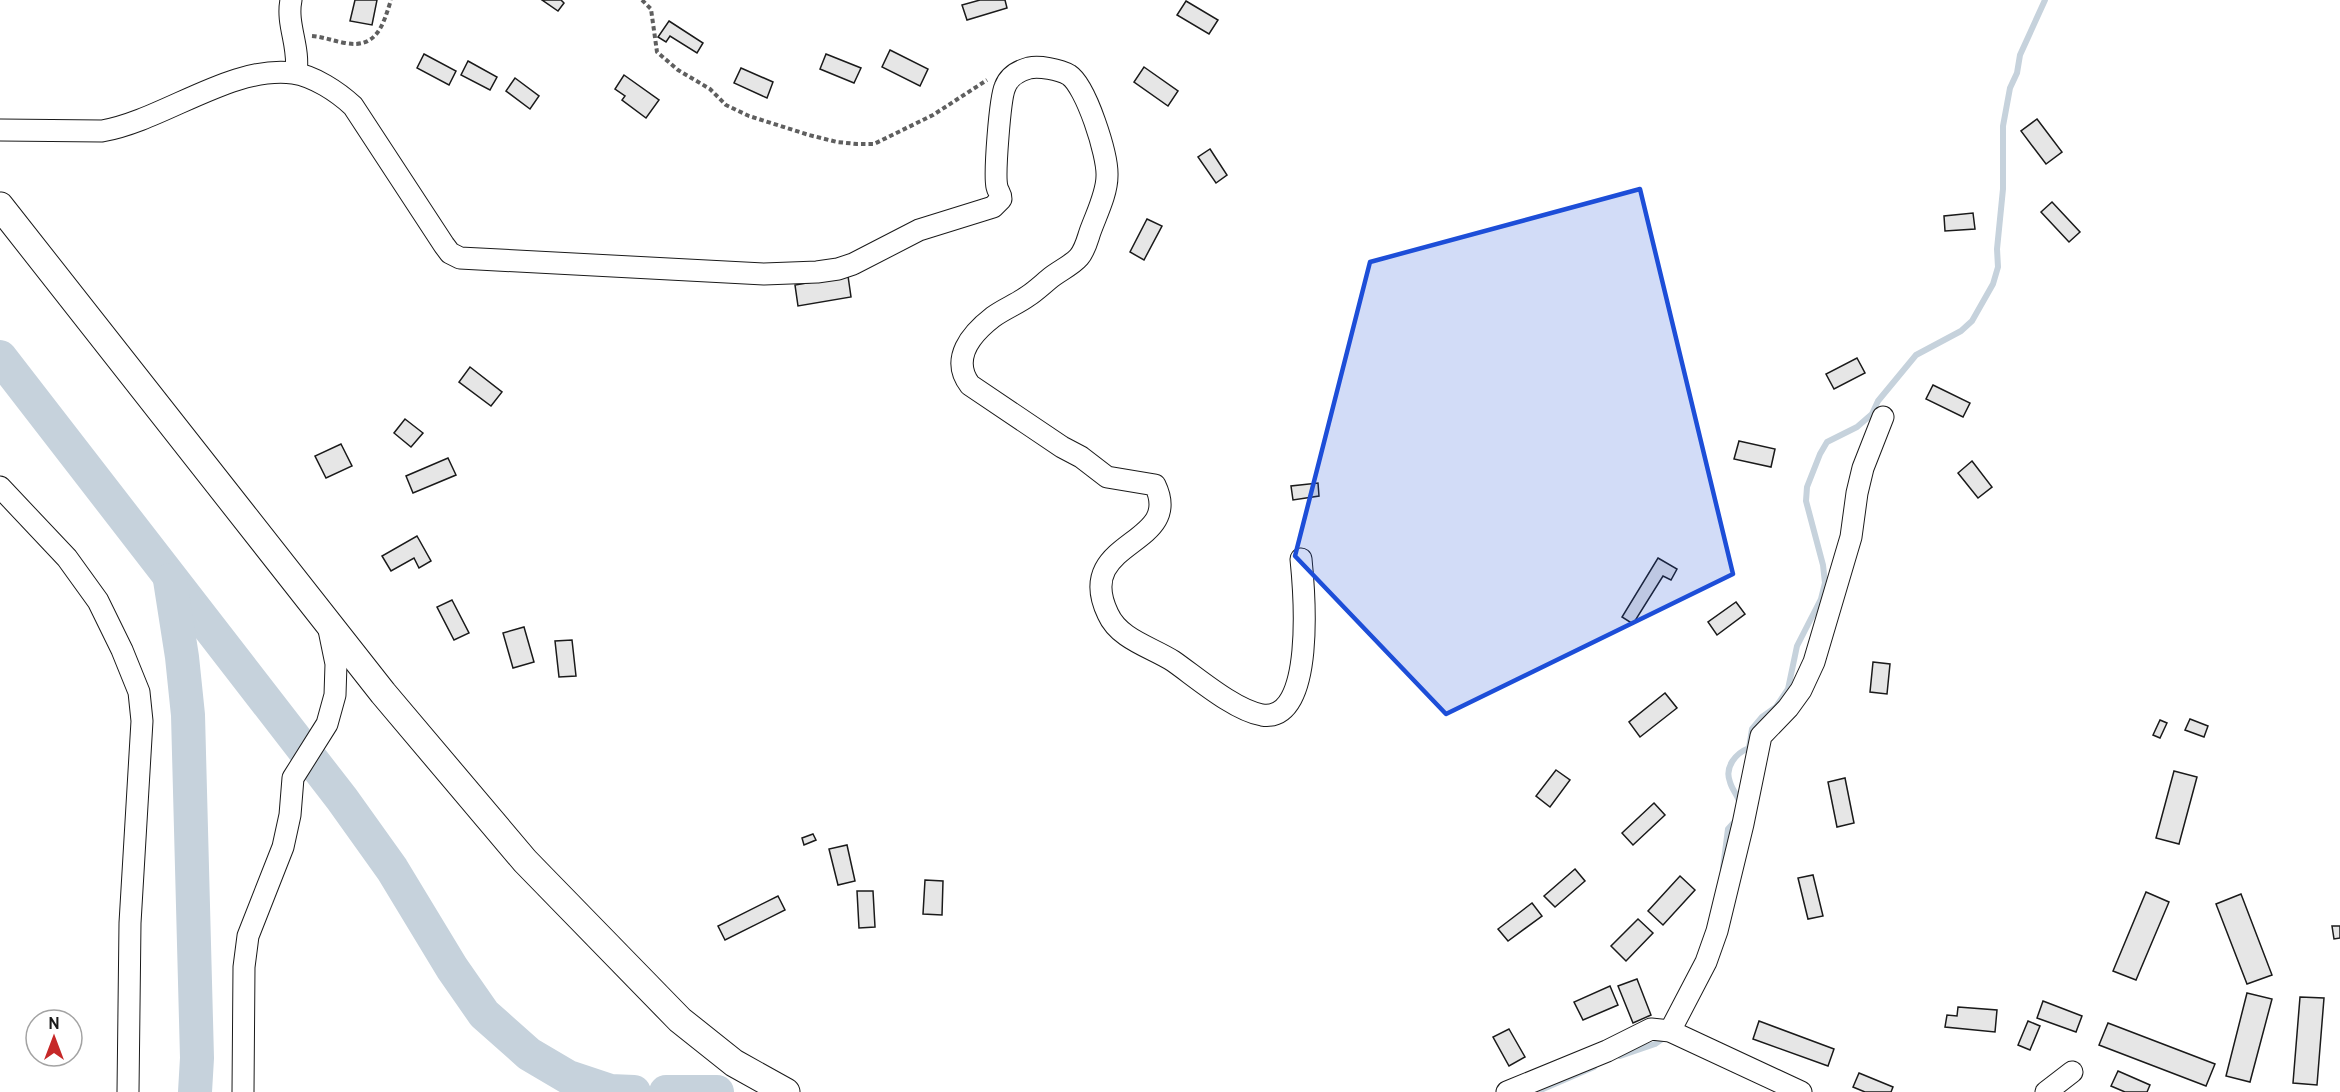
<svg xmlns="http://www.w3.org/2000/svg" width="2340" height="1092" font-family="Overpass,sans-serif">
  <rect width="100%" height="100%" fill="#fff"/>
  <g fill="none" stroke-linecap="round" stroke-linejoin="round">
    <g stroke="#c6d2dc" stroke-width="6">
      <path d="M1740 804C1738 795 1732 790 1730 782 1724 767 1736 753 1749 748L1752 729 1762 717 1776 707 1788 689 1797 646 1821 599 1825 583 1823 565 1806 501 1807 487 1820 454 1827 442 1857 427 1872 414 1878 401 1916 355 1961 331 1972 321 1993 284 1998 267 1997 249 2003 189V126L2010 88 2017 73 2020 55 2045 0"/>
      <polyline points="1723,868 1728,829 1737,819"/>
      <polyline points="1620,1056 1655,1044 1665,1037"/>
      <polyline points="1536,1092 1594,1067"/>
    </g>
    <g stroke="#c6d2dc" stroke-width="34">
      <polyline points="0,357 342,799 392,869 452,968 484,1014 529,1054 568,1077 610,1091 634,1092"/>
      <polyline points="170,580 182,657 188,715 197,1058 195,1092"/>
      <polyline points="666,1092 717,1092"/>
    </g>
  </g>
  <g fill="#e6e6e6" stroke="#1a1a1a" stroke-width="1.5">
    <polygon points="355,0 377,0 372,25 350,21"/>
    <polygon points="542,0 561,0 564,3 558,11"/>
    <polygon points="980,0 1005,0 1007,8 967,20 962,5"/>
    <polygon points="1186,1 1218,20 1209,34 1177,15"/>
    <polygon points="669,21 703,43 697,53 670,36 666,42 658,37"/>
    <polygon points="890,50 928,69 920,86 882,67"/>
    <polygon points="424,54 456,71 449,85 417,68"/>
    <polygon points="826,54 861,68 854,83 820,69"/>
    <polygon points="468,61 497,77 490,90 461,75"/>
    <polygon points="1144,67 1178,91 1168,106 1134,82"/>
    <polygon points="741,68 773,82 767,98 734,83"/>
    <polygon points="624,75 659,100 646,118 622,100 625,96 615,89"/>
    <polygon points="515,78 539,96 530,109 506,91"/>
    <polygon points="2037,119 2062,152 2046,164 2021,131"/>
    <polygon points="1210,149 1227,175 1216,183 1198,157"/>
    <polygon points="2052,202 2080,232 2069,242 2041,212"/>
    <polygon points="1973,213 1975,229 1945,231 1944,216"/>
    <polygon points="1147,219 1162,226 1144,260 1130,252"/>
    <polygon points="848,276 851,297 798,306 795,285"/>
    <polygon points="1857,358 1865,373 1834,389 1826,374"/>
    <polygon points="470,367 502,392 491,406 459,382"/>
    <polygon points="1933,385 1970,403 1963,417 1926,399"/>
    <polygon points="405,419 423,433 411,447 394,433"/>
    <polygon points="1739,441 1775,449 1771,467 1734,459"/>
    <polygon points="341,444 352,466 326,478 315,456"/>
    <polygon points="448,458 456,475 413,493 406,476"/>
    <polygon points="1972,461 1992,487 1978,498 1958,473"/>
    <polygon points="1318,483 1319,496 1293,500 1291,486"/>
    <polygon points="417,536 431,561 419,568 414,558 391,571 382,556"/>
    <polygon points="1658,558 1677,569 1671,580 1663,576 1633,624 1622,617"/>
    <polygon points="452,600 469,633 454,640 437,607"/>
    <polygon points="1736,602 1745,614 1717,635 1708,622"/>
    <polygon points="524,627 534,662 513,668 503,633"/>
    <polygon points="572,640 576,676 559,677 555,641"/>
    <polygon points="1873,662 1890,664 1887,694 1870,692"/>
    <polygon points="1665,693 1677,708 1640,737 1629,722"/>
    <polygon points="2190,719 2208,726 2204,737 2185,730"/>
    <polygon points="2160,720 2167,723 2160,738 2153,735"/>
    <polygon points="1556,770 1570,780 1550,807 1536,796"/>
    <polygon points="2174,771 2197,777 2179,844 2156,838"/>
    <polygon points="1845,778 1854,823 1837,827 1828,782"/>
    <polygon points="1654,803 1665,815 1633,845 1622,833"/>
    <polygon points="813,834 816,840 804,845 802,838"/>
    <polygon points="847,845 855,881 838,885 829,849"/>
    <polygon points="1575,869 1585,881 1555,907 1544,896"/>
    <polygon points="1813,875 1823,916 1808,919 1798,878"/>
    <polygon points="1680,876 1695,890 1663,925 1648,911"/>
    <polygon points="925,880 943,881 942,915 923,914"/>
    <polygon points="857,891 873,891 875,927 859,928"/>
    <polygon points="2146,892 2169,902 2136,980 2113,971"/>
    <polygon points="2241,894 2272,975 2247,984 2216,904"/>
    <polygon points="778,896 785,910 725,940 718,926"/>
    <polygon points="1532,903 1542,916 1508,941 1498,929"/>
    <polygon points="1638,919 1653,933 1626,961 1611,946"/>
    <polygon points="2332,926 2340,926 2340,938 2334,939"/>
    <polygon points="1637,979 1651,1015 1633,1023 1618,986"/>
    <polygon points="1610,986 1618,1005 1583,1020 1574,1002"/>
    <polygon points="2247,993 2272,999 2250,1082 2226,1076"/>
    <polygon points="2300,997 2324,998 2317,1085 2293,1083"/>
    <polygon points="2043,1001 2082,1016 2076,1032 2037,1018"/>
    <polygon points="1958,1007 1997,1010 1995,1032 1945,1027 1947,1015 1957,1016"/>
    <polygon points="1759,1021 1834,1049 1828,1066 1753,1039"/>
    <polygon points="2028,1021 2040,1026 2030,1050 2018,1045"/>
    <polygon points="2108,1023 2215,1064 2206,1086 2099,1045"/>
    <polygon points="1509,1029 1525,1057 1509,1066 1493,1037"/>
    <polygon points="2118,1071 2150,1085 2147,1092 2125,1092 2111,1086"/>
    <polygon points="1859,1073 1893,1087 1891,1092 1865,1092 1853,1087"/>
  </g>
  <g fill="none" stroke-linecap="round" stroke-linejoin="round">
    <g stroke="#1a1a1a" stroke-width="23">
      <g id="minor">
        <path d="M291 0C286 25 300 46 296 73"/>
        <path d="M0 130 102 131C164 120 231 65 293 73 314 76 338 92 353 106L444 245 450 253 460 258 764 274 817 272 838 269 853 264 919 230 993 207 1001 199C1001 193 998 192 997 187 994 175 1000 98 1005 87 1009 76 1018 71 1029 68 1039 66 1059 69 1069 75 1086 86 1108 155 1107 176 1107 194 1096 215 1090 232 1087 241 1085 250 1079 257 1072 265 1061 270 1053 276 1045 282 1037 290 1028 296 1017 304 1004 309 993 317 971 334 950 359 970 385L1062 447 1081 457 1107 477 1155 485C1185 547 1072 539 1108 614 1119 639 1151 647 1173 661 1196 677 1234 710 1262 715 1316 723 1304 589 1301 559"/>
        <polyline points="0,487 67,558 98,601 122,650 139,692 142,721 130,923 128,1092"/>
        <polyline points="1670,1031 1706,962 1717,931 1743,824 1761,736 1788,708 1801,690 1814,662 1851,537 1857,493 1863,468 1883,417"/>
        <polyline points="243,1092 244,967 248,936 283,847 290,815 293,778 327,724 335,695 336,664 328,625"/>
        <polyline points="1507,1092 1607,1051 1651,1029 1670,1031 1801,1092"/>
        <polyline points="2046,1092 2072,1072"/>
      </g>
    </g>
    <g stroke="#1a1a1a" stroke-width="29">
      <polyline id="major" points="0,206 383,693 525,861 680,1020 734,1063 786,1092"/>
    </g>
    <g stroke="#5f5f5f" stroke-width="4" stroke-dasharray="4.5 3" stroke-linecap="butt">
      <polyline points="642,0 651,9 657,52 678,70 710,89 726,105 749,116 809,135 837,142 857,144 874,144 933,115 987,80"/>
      <path d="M312 36C324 37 333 41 345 43 377 49 383 25 391 0"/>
    </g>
    <use href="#minor" stroke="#fff" stroke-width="21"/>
    <use href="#major" stroke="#fff" stroke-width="27"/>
  </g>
  <path fill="#1d4ed8" fill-opacity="0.2" stroke="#1d4ed8" stroke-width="4.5" stroke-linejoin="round" d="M1640 189 1733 574 1446 714 1295 556 1370 262Z"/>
  <g transform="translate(54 1038)"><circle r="28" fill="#ffffff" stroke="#a3a3a3" stroke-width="1.5"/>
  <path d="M0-4.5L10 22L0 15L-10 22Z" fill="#c62828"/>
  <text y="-9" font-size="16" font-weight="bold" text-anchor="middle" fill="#1a1a1a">N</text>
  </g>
</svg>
